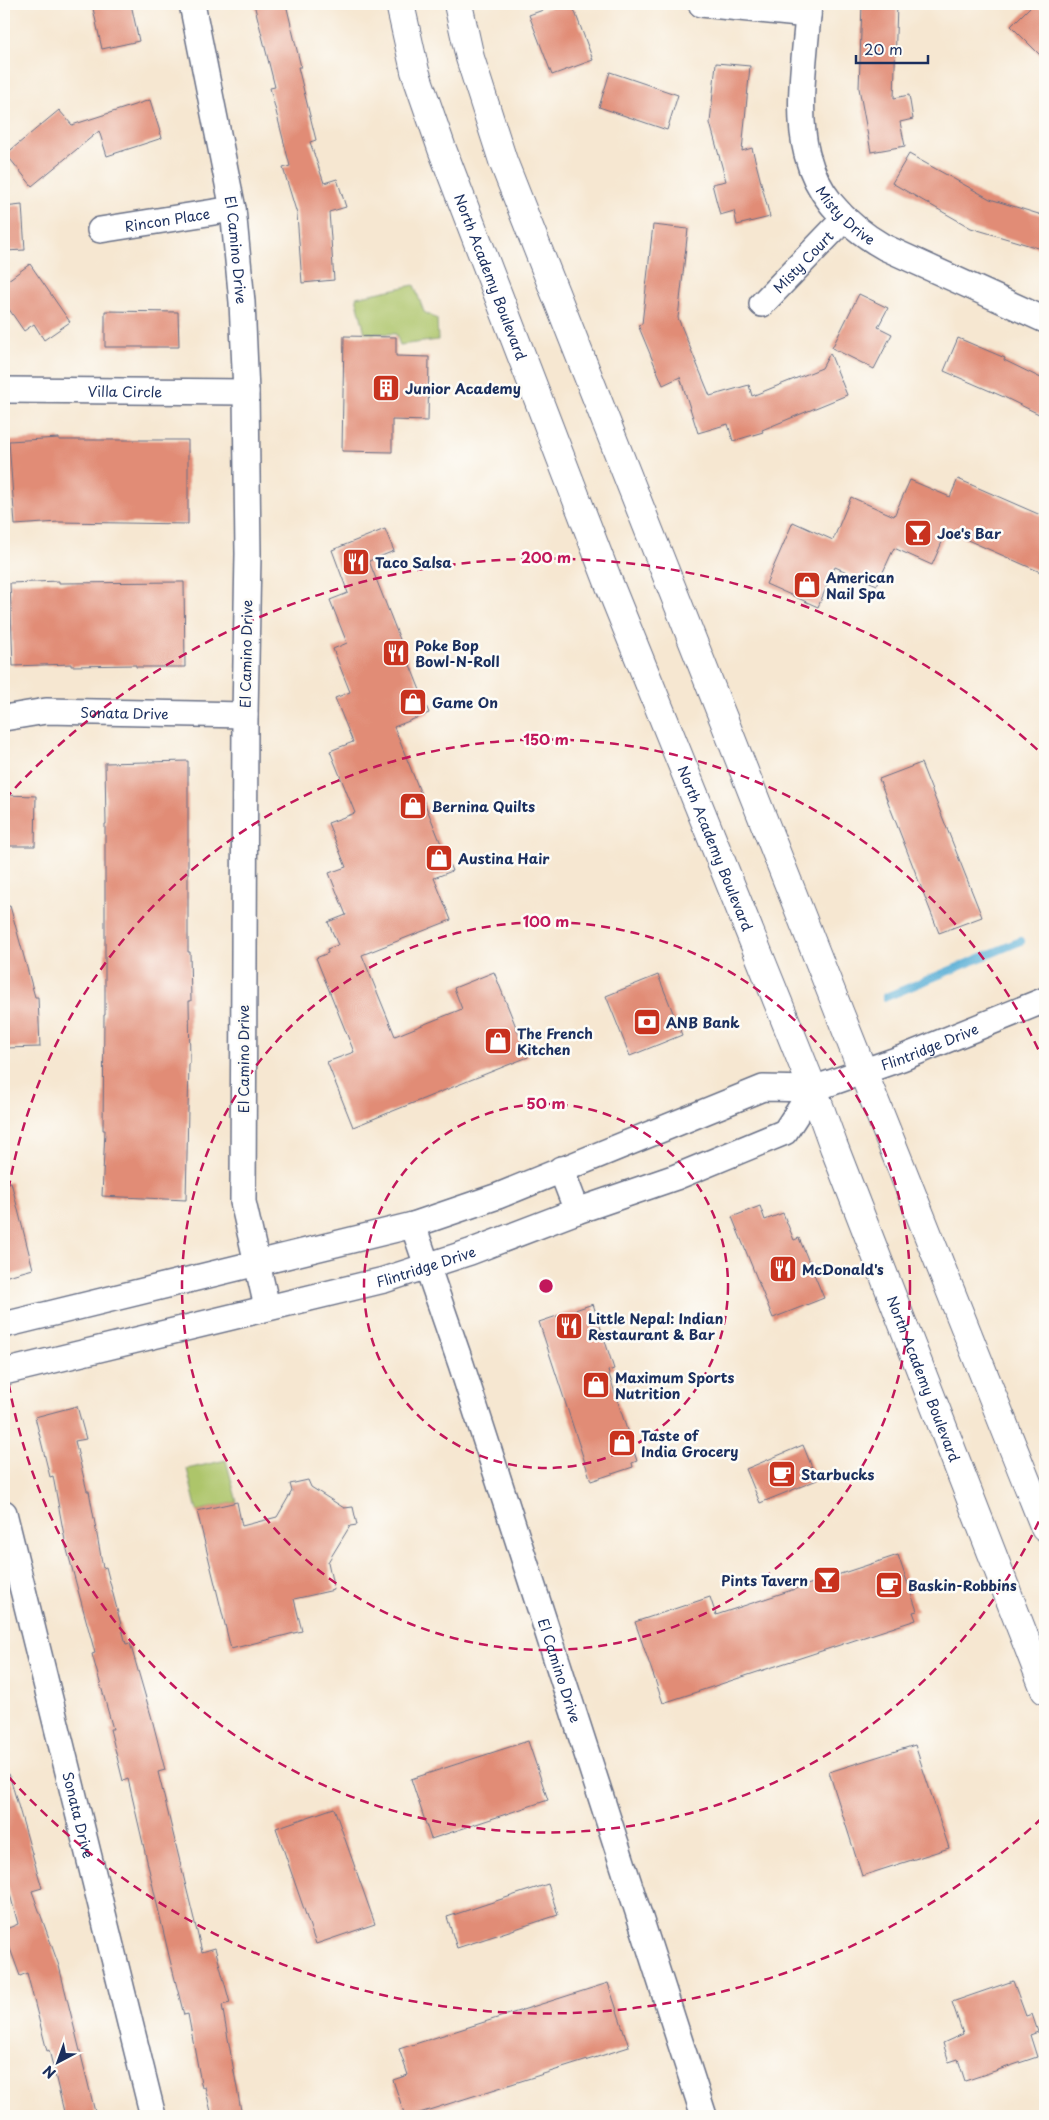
<svg xmlns="http://www.w3.org/2000/svg" width="1049" height="2120" font-family="'Playpen Sans',sans-serif">
  <rect width="100%" height="100%" fill="#fdfcf7"/>
  <filter id="ink" filterUnits="userSpaceOnUse"><feTurbulence type="fractalNoise" baseFrequency=".02" numOctaves="2"/><feDisplacementMap in="SourceGraphic" scale="10" xChannelSelector="R" yChannelSelector="G"/><feConvolveMatrix kernelMatrix="1 2 1 2 8 2 1 2 1" color-interpolation-filters="sRGB"/></filter>
  <filter id="wash" filterUnits="userSpaceOnUse"><feTurbulence type="fractalNoise" baseFrequency=".0096" numOctaves="4" result="noise"/><feDisplacementMap in="SourceGraphic" scale="20" xChannelSelector="R" yChannelSelector="G"/><feGaussianBlur stdDeviation="1.12" result="paint"/><feColorMatrix in="noise" values="0 0 0 0 0 0 0 0 0 0 0 0 0 0 0 0 0 1.4 0 .05"/><feComposite in="paint" operator="in"/></filter>
  <g filter="url(#wash)">
    <rect width="100%" height="100%" fill="#f6e7d1"/>
    <g fill="#adc56b" stroke="#647a64">
      <polygon points="414,285 424,312 437,319 438,340 400,345 396,334 365,333 356,297"/>
      <polygon points="226,1460 237,1502 197,1511 187,1469"/>
    </g>
    <g fill="none" stroke-linecap="round" stroke-linejoin="round">
      <polyline stroke="#58aed5" stroke-width="8" points="886,997 1021,941"/>
    </g>
    <g id="blocks">
      <g fill="#e18c76">
        <polygon points="92,4 131,4 139,41 102,49"/>
        <polygon points="254,4 286,4 301,67 298,67 316,140 310,142 324,183 337,179 346,207 329,212 334,280 302,283 297,214 283,168 290,166 270,88 275,87"/>
        <polygon points="560,4 572,4 593,60 552,75 529,15"/>
        <polygon points="862,4 897,4 894,98 909,95 913,119 900,122 905,146 871,152 859,88"/>
        <polygon points="1033,4 1036,4 1045,13 1045,60 1011,26"/>
        <polygon points="716,63 750,66 742,151 752,148 770,217 737,225 734,211 720,215 712,184 726,181 710,123"/>
        <polygon points="610,72 678,95 667,130 599,107"/>
        <polygon points="150,100 162,138 107,156 99,131 32,186 6,154 59,110 72,125"/>
        <polygon points="909,154 990,199 1045,216 1045,250 971,228 892,183"/>
        <polygon points="22,205 25,250 4,251 4,207"/>
        <polygon points="653,225 688,229 678,318 710,396 749,385 752,396 822,368 830,353 847,395 762,430 763,432 733,441 728,424 698,433 680,377 663,385 638,325 642,324"/>
        <polygon points="30,264 70,322 44,340 34,324 24,331 4,302 4,283"/>
        <polygon points="859,294 888,308 878,327 892,334 874,369 832,348"/>
        <polygon points="105,311 178,312 179,347 105,347"/>
        <polygon points="344,336 396,337 396,356 429,357 428,421 392,420 392,452 342,451"/>
        <polygon points="958,338 1005,358 1004,360 1045,380 1045,417 1004,397 944,371"/>
        <polygon points="59,438 59,440 188,440 188,524 59,522 15,525 9,441"/>
        <polygon points="958,479 1045,517 1045,574 947,531 932,565 894,548 877,585 835,567 818,607 766,584 793,522 833,540 851,497 894,516 910,480 950,497"/>
        <polygon points="385,529 394,551 369,561 429,713 394,727 452,871 434,878 451,920 362,955 395,1036 462,1009 454,988 494,972 528,1057 353,1127 327,1062 354,1052 316,958 328,953 327,949 338,945 328,922 346,915 329,873 346,867 328,823 355,813 330,751 353,742 335,698 350,692 333,649 347,643 330,600 348,593 332,550"/>
        <polygon points="59,581 59,583 184,582 185,667 136,667 136,665 71,666 71,664 13,666 10,583"/>
        <polygon points="188,761 188,952 190,952 191,1001 189,1001 190,1064 189,1064 186,1200 102,1196 105,1130 103,1130 104,1015 105,1015 105,824 106,824 105,763"/>
        <polygon points="921,763 982,917 939,933 879,779"/>
        <polygon points="4,795 36,796 35,846 4,846"/>
        <polygon points="10,906 35,997 38,997 40,1047 4,1048 4,907"/>
        <polygon points="658,975 682,1035 630,1056 606,996"/>
        <polygon points="11,1182 33,1269 4,1277 4,1183"/>
        <polygon points="760,1206 765,1220 783,1213 794,1240 799,1238 824,1298 773,1318 732,1217"/>
        <polygon points="593,1304 614,1369 608,1371 637,1461 632,1463 633,1467 591,1481 539,1322"/>
        <polygon points="77,1406 86,1439 75,1441 87,1491 89,1491 103,1568 106,1567 126,1644 130,1643 152,1719 165,1770 158,1772 202,1952 215,1948 230,2003 222,2005 242,2116 212,2116 205,2087 202,2088 188,2014 184,2015 170,1960 128,1779 123,1781 110,1729 113,1729 92,1654 95,1653 66,1546 53,1476 50,1477 35,1417"/>
        <polygon points="803,1445 817,1480 760,1503 746,1469"/>
        <polygon points="308,1480 311,1487 344,1508 353,1507 357,1525 350,1526 328,1562 334,1590 294,1599 302,1631 231,1649 197,1511 237,1502 242,1526 277,1517 292,1491 290,1484"/>
        <polygon points="898,1555 917,1611 913,1612 916,1620 663,1703 635,1622 710,1597 716,1615"/>
        <polygon points="528,1741 548,1800 431,1839 411,1779"/>
        <polygon points="915,1745 949,1848 862,1876 829,1772"/>
        <polygon points="4,1774 9,1774 42,1888 32,1891 59,1966 96,2116 65,2116 49,2050 47,2051 27,1973 20,1976 4,1932 4,1930 18,1924 4,1872"/>
        <polygon points="334,1808 375,1924 316,1944 276,1828"/>
        <polygon points="548,1884 558,1915 457,1948 447,1917"/>
        <polygon points="1013,1981 1026,2016 1032,2014 1038,2032 1030,2035 1037,2057 965,2081 958,2059 949,2062 943,2043 963,2034 952,2002"/>
        <polygon points="608,1983 629,2047 410,2116 405,2116 393,2080 408,2075 399,2049"/>
      </g>
    </g>
  </g>
  <g filter="url(#ink)">
    <use href="#blocks" fill-opacity="0" stroke="#686f86" stroke-width="1"/>
    <g fill="none" stroke-linecap="round" stroke-linejoin="round">
      <g stroke="#686f86" stroke-width="28">
        <g id="minor">
          <path id="s1" d="M192 4 233 209 242 302 246 392 248 554 245 715 243 1202 267 1307"/>
          <polyline points="701,4 808,15"/>
          <path id="s2" d="M809 4C801 106 779 186 884 247L1045 320"/>
          <path id="s3" d="M100 230 233 209"/>
          <path id="s4" d="M762 304 844 219"/>
          <path id="s5" d="M4 390 246 392"/>
          <path id="s6" d="M4 718 46 711 245 715"/>
          <polyline points="561,1169 577,1211"/>
          <path id="s7" d="M413 1225 461 1364 704 2116"/>
          <path id="s8" d="M4 1325 413 1225 498 1196 763 1088 813 1089 902 1058 1045 1000"/>
          <path id="s9" d="M4 1372 384 1280 470 1252 577 1211 676 1177 785 1132 813 1089"/>
          <path id="s10" d="M4 1513 153 2116"/>
        </g>
      </g>
      <g stroke="#686f86" stroke-width="30">
        <g id="highway">
          <path id="s11" d="M400 4 415 71 442 149 610 586 813 1089 834 1147 1045 1690"/>
          <polyline points="458,4 470,58 503,161 840,1014 1045,1528"/>
        </g>
      </g>
      <use href="#minor" stroke="#fff" stroke-width="25"/>
      <use href="#highway" stroke="#fff" stroke-width="28"/>
    </g>
  </g>
  <g fill="none" stroke="#c2185b" stroke-width="2.5" stroke-dasharray="9 6">
    <circle cx="546" cy="1286" r="182"/>
    <circle cx="546" cy="1286" r="364"/>
    <path d="M1045 1508A546 546 0 0 1 4 1353M4 1219A546 546 0 0 1 1045 1064"/>
    <path d="M1042 1818A728 728 0 0 1 5 1773M5 799A728 728 0 0 1 1042 754"/>
  </g>
  <defs>
    <g id="building-square" transform="scale(1.4375)"><rect x="-9" y="-9" width="18" height="18" rx="4" fill="#c8321e" stroke="#fdfcf7"/><path d="M-4-6H4V6H1V3H-1V6H-4ZM-2.5-4.3h1.7v1.8h-1.7ZM.8-4.3h1.7v1.8H.8ZM-2.5-1h1.7V.8h-1.7ZM.8-1h1.7V.8H.8Z" fill="#fff"/></g>
    <g id="bar-square" transform="scale(1.4375)"><rect x="-9" y="-9" width="18" height="18" rx="4" fill="#c8321e" stroke="#fdfcf7"/><path d="M-6-5H6L.8 .8V4.5H3.5V6h-7V4.5H-.8V.8Z" fill="#fff"/></g>
    <g id="restaurant-square" transform="scale(1.4375)"><rect x="-9" y="-9" width="18" height="18" rx="4" fill="#c8321e" stroke="#fdfcf7"/><path d="M-5-6h1v4h1v-4h1v4h1v-4h1v5L-1.5 .5V6h-2V.5L-5-1ZM5-6V6H3V1.5H1.5Q1.5-4 5-6Z" fill="#fff"/></g>
    <g id="shop-square" transform="scale(1.4375)"><rect x="-9" y="-9" width="18" height="18" rx="4" fill="#c8321e" stroke="#fdfcf7"/><path d="M-5-2.5h2.3a2.7 3.5 0 0 1 5.4 0H5L5.5 6h-11ZM-1.5-2.5h3a1.5 2.3 0 0 0-3 0Z" fill="#fff"/></g>
    <g id="bank-square" transform="scale(1.4375)"><rect x="-9" y="-9" width="18" height="18" rx="4" fill="#c8321e" stroke="#fdfcf7"/><path d="M-6-4H6V4H-6ZM0-2.3a2.3 2.3 0 1 0 0 4.6a2.3 2.3 0 1 0 0-4.6Z" fill="#fff"/></g>
    <g id="cafe-square" transform="scale(1.4375)"><rect x="-9" y="-9" width="18" height="18" rx="4" fill="#c8321e" stroke="#fdfcf7"/><path d="M-5.5-4.5H6V0H3Q3 3.5 0 3.5H-2.5Q-5.5 3.5-5.5 0ZM3-3.2v2h1.7v-2ZM-6 4.5H4V6H-6Z" fill="#fff"/></g>
  </defs>
  <g fill-rule="evenodd">
    <use href="#building-square" x="386" y="388"/>
    <use href="#bar-square" x="918" y="533"/>
    <use href="#restaurant-square" x="356" y="562"/>
    <use href="#shop-square" x="807" y="585"/>
    <use href="#restaurant-square" x="396" y="653"/>
    <use href="#shop-square" x="413" y="702"/>
    <use href="#shop-square" x="413" y="806"/>
    <use href="#shop-square" x="439" y="858"/>
    <use href="#bank-square" x="647" y="1022"/>
    <use href="#shop-square" x="498" y="1041"/>
    <use href="#restaurant-square" x="783" y="1269"/>
    <use href="#restaurant-square" x="569" y="1326"/>
    <use href="#shop-square" x="596" y="1385"/>
    <use href="#shop-square" x="622" y="1443"/>
    <use href="#cafe-square" x="782" y="1474"/>
    <use href="#bar-square" x="827" y="1580"/>
    <use href="#cafe-square" x="889" y="1585"/>
  </g>
  <g text-anchor="middle" dominant-baseline="central" stroke-width="5" stroke-linejoin="round" paint-order="stroke">
    <g font-size="14" fill="#1b2f5e" stroke="#fdfcf7">
      <text stroke="none"><textPath href="#s2" startOffset="225">Misty Drive</textPath></text>
      <text stroke="none"><textPath href="#s3" startOffset="68">Rincon Place</textPath></text>
      <text stroke="none"><textPath href="#s1" startOffset="250">El Camino Drive</textPath></text>
      <text stroke="none"><textPath href="#s4" startOffset="59">Misty Court</textPath></text>
      <text stroke="none"><textPath href="#s11" startOffset="288">North Academy Boulevard</textPath></text>
      <text stroke="none"><textPath href="#s5" startOffset="121">Villa Circle</textPath></text>
      <text transform="translate(246 654) rotate(-89)">El Camino Drive</text>
      <text stroke="none"><textPath href="#s6" startOffset="121">Sonata Drive</textPath></text>
      <text stroke="none"><textPath href="#s11" startOffset="902">North Academy Boulevard</textPath></text>
      <text stroke="none"><textPath href="#s8" startOffset="971">Flintridge Drive</textPath></text>
      <text transform="translate(243 1059) rotate(-90)">El Camino Drive</text>
      <text stroke="none"><textPath href="#s9" startOffset="435">Flintridge Drive</textPath></text>
      <text stroke="none"><textPath href="#s11" startOffset="1472">North Academy Boulevard</textPath></text>
      <text stroke="none"><textPath href="#s7" startOffset="469">El Camino Drive</textPath></text>
      <text stroke="none"><textPath href="#s10" startOffset="311">Sonata Drive</textPath></text>
    </g>
    <g font-size="14" font-weight="bold" fill="#1b2f5e" stroke="#fdfcf7" text-anchor="start">
      <text x="405" y="388">Junior Academy</text>
      <text x="937" y="533">Joe's Bar</text>
      <text x="375" y="562">Taco Salsa</text>
      <text x="826" y="577">American<tspan x="826" dy="16">Nail Spa</tspan></text>
      <text x="415" y="645">Poke Bop<tspan x="415" dy="16">Bowl-N-Roll</tspan></text>
      <text x="432" y="702">Game On</text>
      <text x="432" y="806">Bernina Quilts</text>
      <text x="458" y="858">Austina Hair</text>
      <text x="666" y="1022">ANB Bank</text>
      <text x="517" y="1033">The French<tspan x="517" dy="16">Kitchen</tspan></text>
      <text x="802" y="1269">McDonald's</text>
      <text x="588" y="1318">Little Nepal: Indian<tspan x="588" dy="16">Restaurant &amp; Bar</tspan></text>
      <text x="615" y="1377">Maximum Sports<tspan x="615" dy="16">Nutrition</tspan></text>
      <text x="641" y="1435">Taste of<tspan x="641" dy="16">India Grocery</tspan></text>
      <text x="801" y="1474">Starbucks</text>
      <text x="808" y="1580" text-anchor="end">Pints Tavern</text>
      <text x="908" y="1585">Baskin-Robbins</text>
    </g>
  </g>
  <circle cx="546" cy="1286" r="8" fill="#c2185b" stroke="#fdfcf7" stroke-width="2.5"/>
  <g font-size="15" text-anchor="middle" font-weight="bold" fill="#c2185b" stroke="#fdfcf7" stroke-width="5" stroke-linejoin="round" paint-order="stroke">
    <text x="546" y="563">200 m</text>
    <text x="546" y="745">150 m</text>
    <text x="546" y="927">100 m</text>
    <text x="546" y="1109">50 m</text>
  </g>
  <rect width="1049" height="2120" fill="none" stroke="#fdfcf7" stroke-width="20"/>
  <g transform="translate(58 2062) rotate(221)" stroke="#fdfcf7" stroke-width="4" paint-order="stroke">
  <path d="M0-4L9 19L0 12L-9 19Z" fill="#1b2f5e"/>
  <text y="-8" font-size="14" font-weight="bold" text-anchor="middle" fill="#1b2f5e">N</text>
  </g>
  <path d="M856 55v8h72v-8" fill="none" stroke="#1b2f5e" stroke-width="2.5"/>
  <text x="864" y="55" font-size="15" fill="#1b2f5e" stroke="#fdfcf7" stroke-width="4" paint-order="stroke">20 m</text>
</svg>
